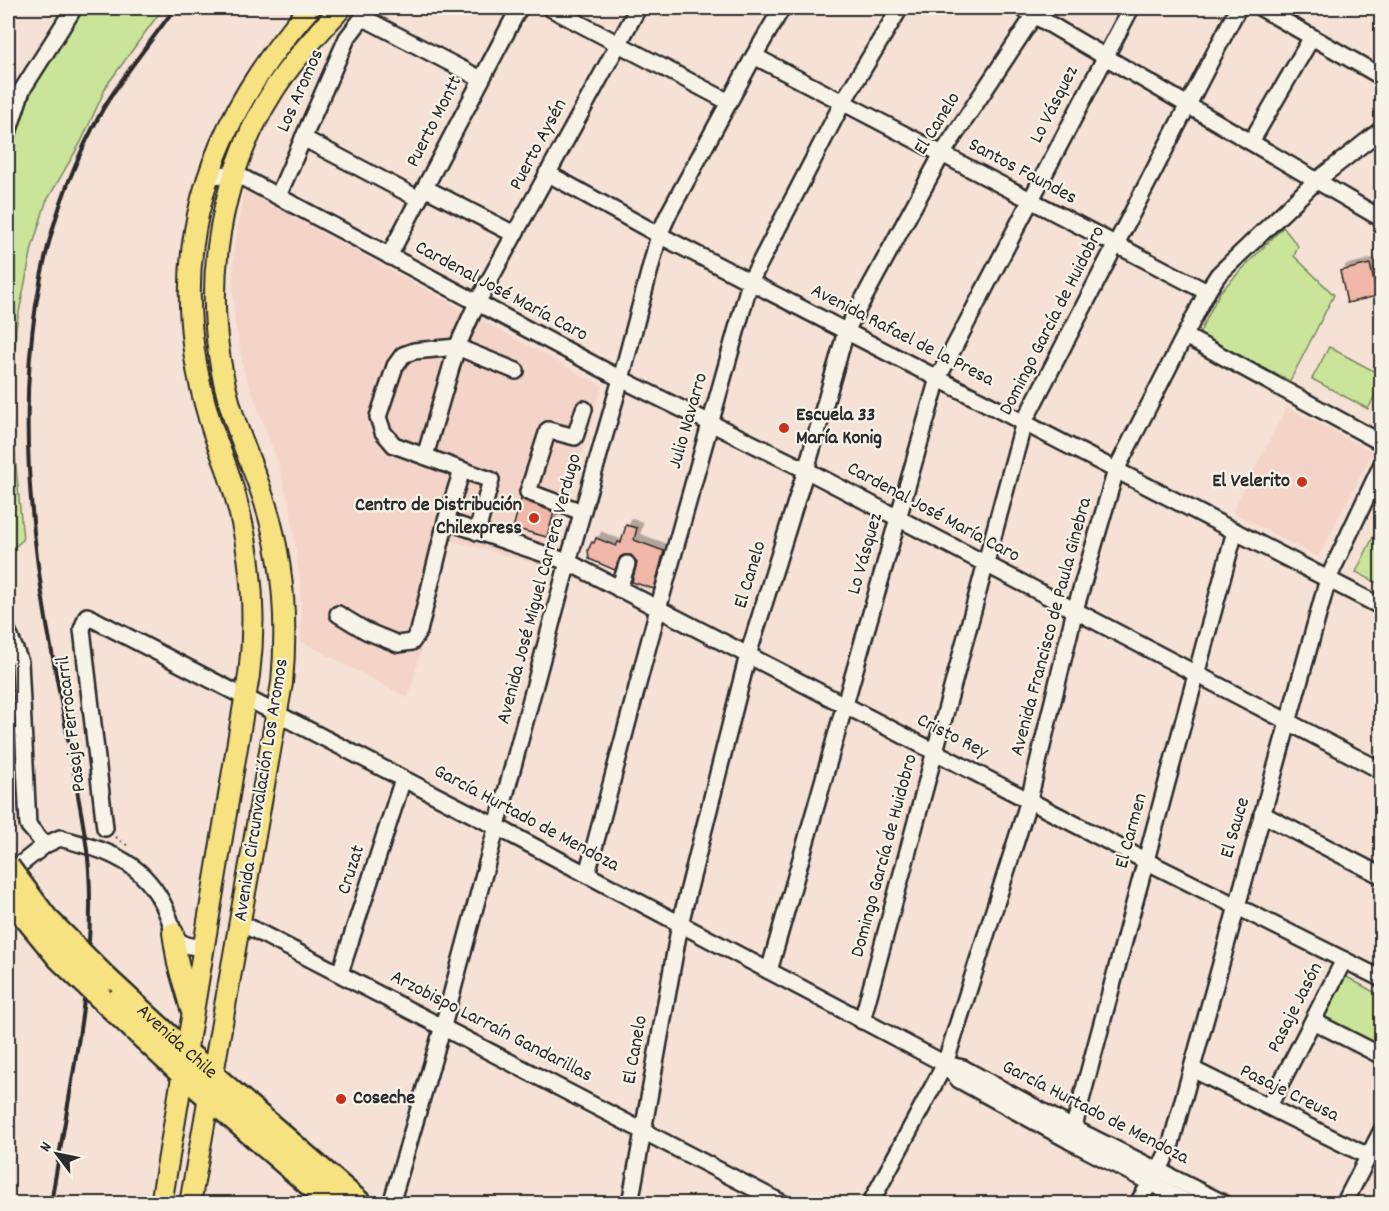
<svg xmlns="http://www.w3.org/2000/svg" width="1389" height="1211" font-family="Dekko,sans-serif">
  <defs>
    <filter id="shadow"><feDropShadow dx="5.5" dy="-5.5" stdDeviation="0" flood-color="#0004"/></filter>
  </defs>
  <rect width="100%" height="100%" fill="#f5e1d5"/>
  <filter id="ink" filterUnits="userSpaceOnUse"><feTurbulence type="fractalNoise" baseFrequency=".0167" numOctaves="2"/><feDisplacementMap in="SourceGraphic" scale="12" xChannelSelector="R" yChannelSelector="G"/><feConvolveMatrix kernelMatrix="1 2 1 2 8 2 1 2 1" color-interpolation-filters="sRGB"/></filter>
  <g filter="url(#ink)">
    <g fill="#f4d4c8">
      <polygon points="244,190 602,386 555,540 551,568 451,540 408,698 301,641 301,587 290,507 277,460 244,371 235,323 233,298 234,252"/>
      <polygon points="1287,407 1373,452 1318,557 1232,512"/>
    </g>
    <g fill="#cae49a" stroke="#7a8862" stroke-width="1.5">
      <polygon points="75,8 163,8 107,85 81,142 46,202 32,248 16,327 11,414 23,540 8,552 8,124"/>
      <polygon points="1283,227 1298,246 1294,256 1334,295 1290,381 1199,334 1220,292"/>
      <polygon points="1329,347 1381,375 1381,383 1368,409 1312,379"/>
      <polygon points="1381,521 1382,585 1381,585 1356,572"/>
      <polygon points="1345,976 1381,996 1381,1048 1323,1017"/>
    </g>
    <g fill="#f1b7a9" stroke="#2b2b2b" stroke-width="1.5" filter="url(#shadow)">
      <polygon points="1370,264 1377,296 1347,303 1340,271"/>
      <polygon points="521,499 554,512 547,537 513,528"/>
      <polygon points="626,525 637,528 634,540 664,551 654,589 632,582 637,563 631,555 624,555 620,557 615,570 589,559 588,550 592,542 594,543 596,538 616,546 618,542 621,543"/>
    </g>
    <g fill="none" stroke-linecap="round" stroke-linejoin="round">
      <g stroke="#2b2b2b" stroke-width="20">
        <g id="minor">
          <polyline points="550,8 729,102"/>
          <polyline points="1022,8 1382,219"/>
          <polyline points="1261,8 1382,77"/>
          <polyline points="362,17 481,79"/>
          <polyline points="754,56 1207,292"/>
          <polyline points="8,133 22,90 74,8"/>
          <polyline points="303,138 419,199"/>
          <polyline points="1251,142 1312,37"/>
          <polyline points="547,173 659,235 1382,607"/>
          <polyline points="207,177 234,173 621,379 806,470 1382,771"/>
          <polyline points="425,188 514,234"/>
          <polyline points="278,196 347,38 370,8"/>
          <polyline points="389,256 519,8"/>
          <polyline points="1185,336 1382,443"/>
          <polyline points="516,371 457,347 414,351 403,355 395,366 378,417 383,432 394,445 462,470 446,521 568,562 1146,861 1382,979"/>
          <polyline points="425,456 457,347 477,303 638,8"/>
          <polyline points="462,470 491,480 477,532"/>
          <polyline points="582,512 528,492 548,430 575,437 584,409"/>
          <polyline points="619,589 627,564"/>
          <polyline points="338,614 366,631 398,644 412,642 419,631 446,521"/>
          <polyline points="8,632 20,662 28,825 45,845"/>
          <polyline points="1262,814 1382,876"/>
          <polyline points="105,828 82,629 87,616 497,827 945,1064 963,1068 1073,1128 1225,1204"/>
          <path d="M8 874 45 845 60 838C88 846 116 852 139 872 153 885 163 901 169 918 172 925 172 934 177 939 183 946 195 947 203 947"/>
          <polyline points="587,874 658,609 750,282 843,102 900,8"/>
          <polyline points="241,923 784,1204"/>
          <polyline points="769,971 938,378 1131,8"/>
          <polyline points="340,973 403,779"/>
          <polyline points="862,1021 1024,422 1238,8"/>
          <polyline points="1313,1021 1382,1056"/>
          <polyline points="945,1064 959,1080 1070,1141 1191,1204"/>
          <polyline points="1192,1069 1368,1156"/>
          <polyline points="1269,1106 1344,960"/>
          <polyline points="1070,1141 1235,531"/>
          <polyline points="391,1204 443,1026 568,562 621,379 659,235 669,213 754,56 782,8"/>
          <polyline points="630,1204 680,924 748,655 806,470 846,331 942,154 1039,8"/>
          <polyline points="870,1204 945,1064 1029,800 1075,610 1116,470 1207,292 1218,275 1316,181 1382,129"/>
          <polyline points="1137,1204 1159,1170 1170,1147 1328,579 1382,464"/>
          <polyline points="1344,1204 1382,1130"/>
        </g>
      </g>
      <g stroke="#2b2b2b" stroke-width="24">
        <g id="major">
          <polyline points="173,933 178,964 191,1009"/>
          <path d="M161 1204 249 675C258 604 250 537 227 469 221 452 214 436 209 418 162 261 203 128 310 8"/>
          <path d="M190 1204C220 1030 252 857 282 683 288 618 283 553 261 491 252 465 241 441 233 415 199 307 213 184 275 88 294 59 318 34 341 8"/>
        </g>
      </g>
      <g stroke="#2b2b2b" stroke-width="27">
        <g id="highway">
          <path id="s1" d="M107 979 186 1052 361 1204"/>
          <polyline points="103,1000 182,1074 332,1204"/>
        </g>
      </g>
      <polyline stroke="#2b2b2b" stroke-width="2" stroke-dasharray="1.5 4.5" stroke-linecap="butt" points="116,837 128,846"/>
      <use href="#minor" stroke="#f7f3e8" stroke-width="15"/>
      <use href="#major" stroke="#f7e281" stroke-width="20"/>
      <use href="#highway" stroke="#f7e281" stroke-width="22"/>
      <path stroke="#2b2b2b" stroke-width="4" d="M51 1204C68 1096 96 979 89 870 87 839 80 809 75 778 66 727 56 676 47 625 17 449 12 269 103 109 123 75 152 40 175 8"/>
      <g stroke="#2b2b2b" stroke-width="27" stroke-linecap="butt">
        <g id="highway-bridge">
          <polyline points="8,867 46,918 107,979"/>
          <polyline points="8,896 59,958 103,1000"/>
        </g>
      </g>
      <use href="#highway-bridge" stroke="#f7e281" stroke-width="22"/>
    </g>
  </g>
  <g fill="#c8321e" stroke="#f7f3e8" stroke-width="2">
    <circle cx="784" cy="428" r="6"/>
    <circle cx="1302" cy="482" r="6"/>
    <circle cx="534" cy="518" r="6"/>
    <circle cx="341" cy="1099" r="6"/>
  </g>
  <g text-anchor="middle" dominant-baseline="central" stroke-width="4.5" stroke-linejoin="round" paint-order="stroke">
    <g font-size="20" fill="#2b2b2b" stroke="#f7f3e8">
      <text transform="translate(301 91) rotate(-66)">Los Aromos</text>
      <text transform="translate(1055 105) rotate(-63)">Lo Vásquez</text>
      <text transform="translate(435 122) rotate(-63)">Puerto Montt</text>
      <text transform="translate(938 124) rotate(-58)">El Canelo</text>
      <text transform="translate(539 145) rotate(-62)">Puerto Aysén</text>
      <text transform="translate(1022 172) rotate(28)">Santos Faundes</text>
      <text transform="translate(501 292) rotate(28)">Cardenal José María Caro</text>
      <text transform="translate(1053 321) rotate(-63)">Domingo García de Huidobro</text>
      <text transform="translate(902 336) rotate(27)">Avenida Rafael de la Presa</text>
      <text transform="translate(689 421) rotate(-74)">Julio Navarro</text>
      <text transform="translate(933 513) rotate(28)">Cardenal José María Caro</text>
      <text transform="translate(866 554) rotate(-74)">Lo Vásquez</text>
      <text transform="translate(751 575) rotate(-73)">El Canelo</text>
      <text transform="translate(540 589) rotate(-75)">Avenida José Miguel Carrera Verdugo</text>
      <text transform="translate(1052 627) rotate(-75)">Avenida Francisco de Paula Ginebra</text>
      <text transform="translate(72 724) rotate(-97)">Pasaje Ferrocarril</text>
      <text transform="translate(952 737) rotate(27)">Cristo Rey</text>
      <text transform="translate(262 790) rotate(-81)">Avenida Circunvalación Los Aromos</text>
      <text transform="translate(526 819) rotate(28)">García Hurtado de Mendoza</text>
      <text transform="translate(1236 828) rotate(-74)">El Sauce</text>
      <text transform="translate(1132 831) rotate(-75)">El Carmen</text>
      <text transform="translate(885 856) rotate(-75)">Domingo García de Huidobro</text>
      <text transform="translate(352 870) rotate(-72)">Cruzat</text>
      <text transform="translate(1296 1008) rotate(-63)">Pasaje Jasón</text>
      <text transform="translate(491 1027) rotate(27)">Arzobispo Larraín Gandarillas</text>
      <text stroke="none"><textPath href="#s1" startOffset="94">Avenida Chile</textPath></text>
      <text transform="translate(636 1050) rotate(-80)">El Canelo</text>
      <text transform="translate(1289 1094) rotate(26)">Pasaje Creusa</text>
      <text transform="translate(1095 1113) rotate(27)">García Hurtado de Mendoza</text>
    </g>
    <g font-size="20" font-weight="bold" fill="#2b2b2b" stroke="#f7f3e8" text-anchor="start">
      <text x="796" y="416">Escuela 33<tspan x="796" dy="23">María Konig</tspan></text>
      <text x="1290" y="482" text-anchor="end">El Velerito</text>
      <text x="522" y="506" text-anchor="end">Centro de Distribución<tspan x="522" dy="23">Chilexpress</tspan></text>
      <text x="353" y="1099">Coseche</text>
    </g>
  </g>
  <rect width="1389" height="1211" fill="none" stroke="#f7f3e8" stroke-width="30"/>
  <rect x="15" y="15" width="1359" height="1181" fill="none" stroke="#2b2b2b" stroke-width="2" filter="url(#ink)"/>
  <g transform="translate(57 1154) rotate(302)" stroke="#f7f3e8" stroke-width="4.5" paint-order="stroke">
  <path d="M0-4.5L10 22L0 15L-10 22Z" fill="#2b2b2b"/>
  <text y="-9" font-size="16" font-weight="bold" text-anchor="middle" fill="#2b2b2b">N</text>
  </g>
</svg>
